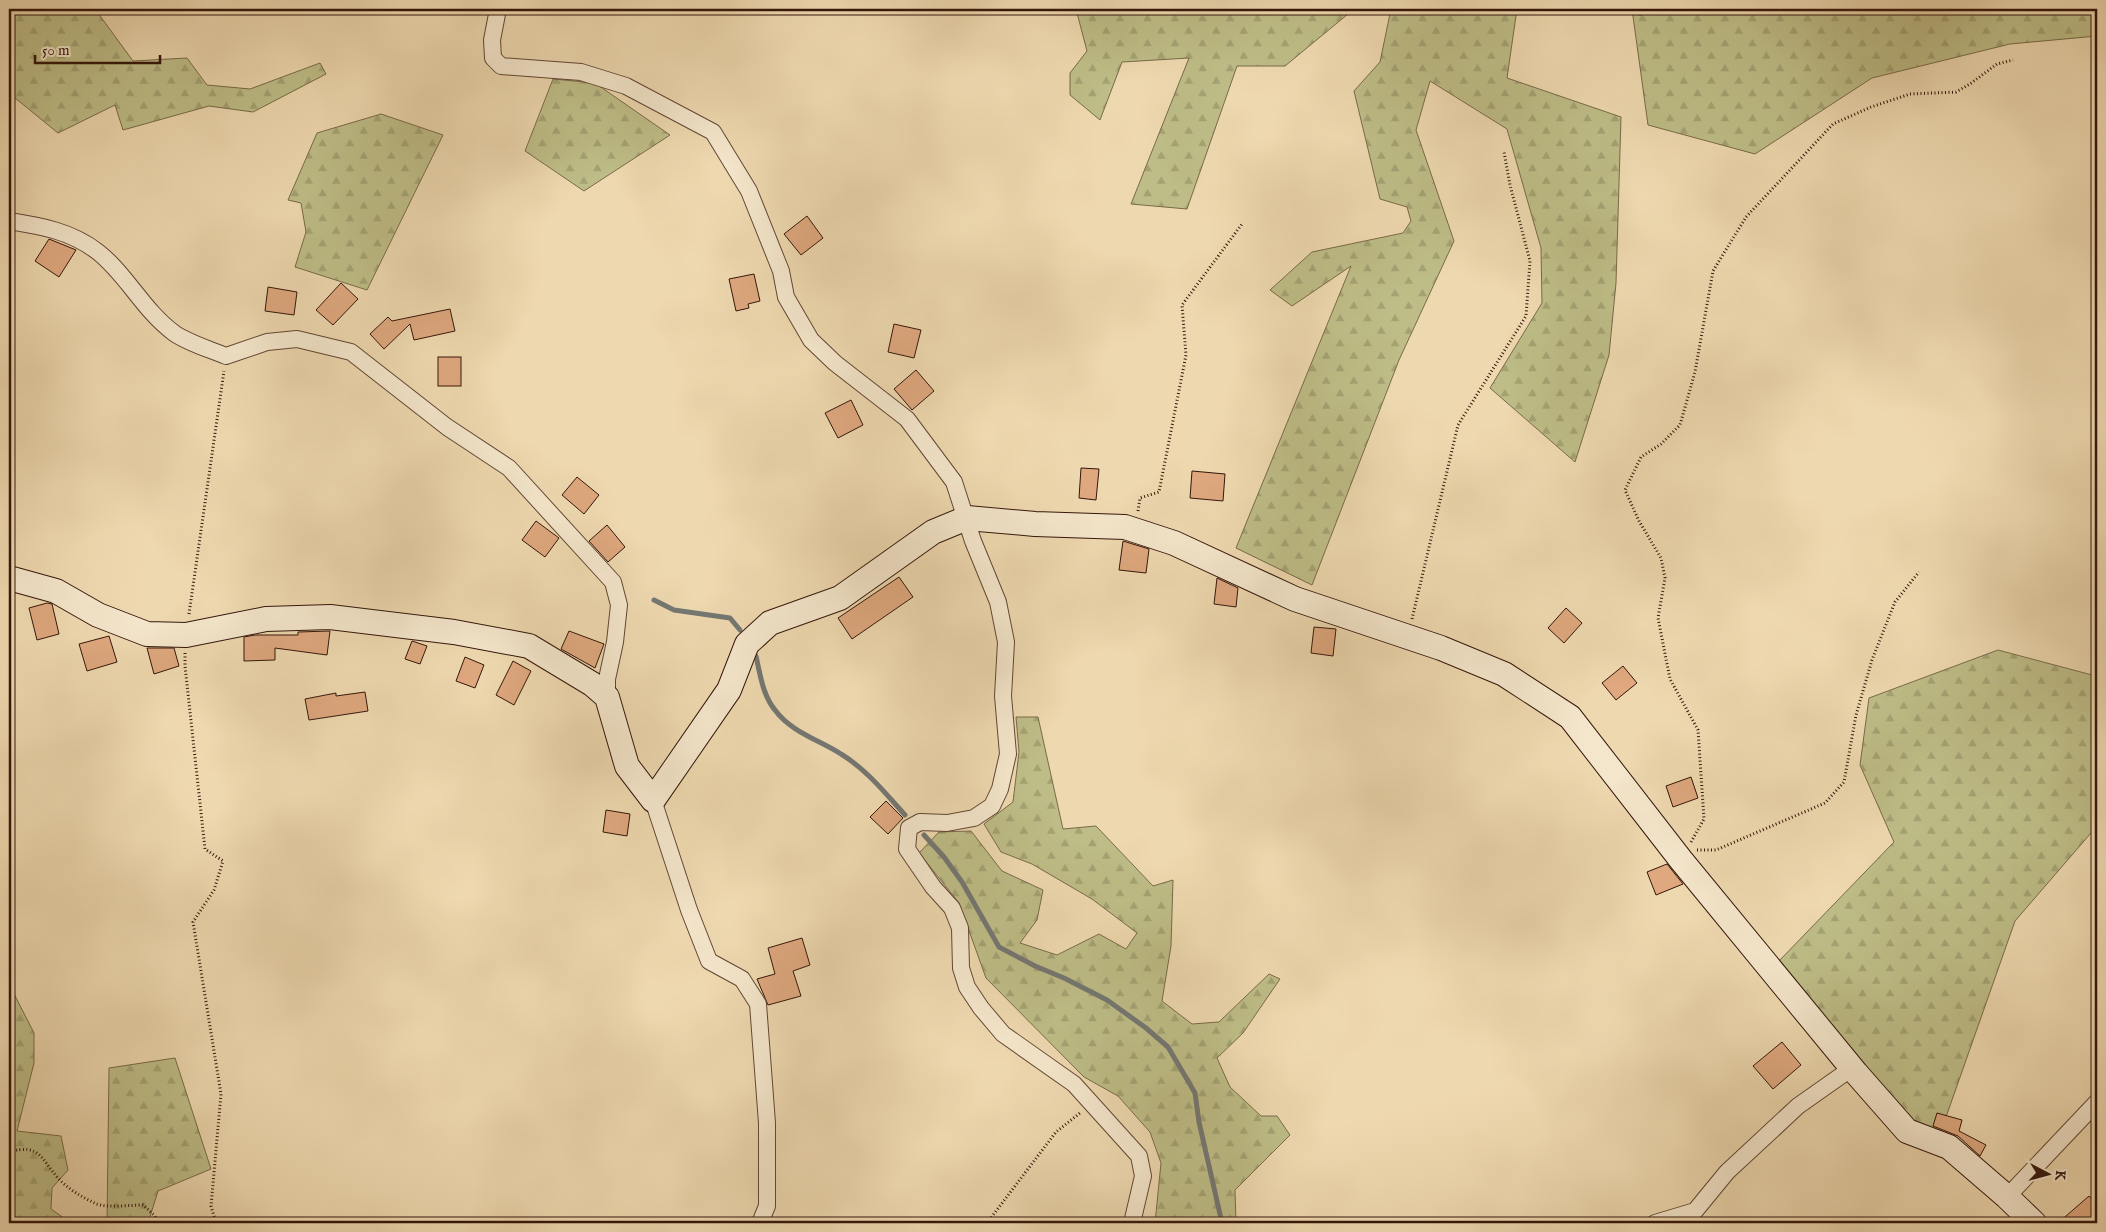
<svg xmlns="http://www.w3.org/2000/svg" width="2106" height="1232" font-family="'IM FELL English',serif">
  <defs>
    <pattern id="forest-firs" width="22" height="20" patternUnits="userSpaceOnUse" patternTransform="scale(1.25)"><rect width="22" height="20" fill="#bebd87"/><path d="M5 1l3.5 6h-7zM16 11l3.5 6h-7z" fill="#a4a273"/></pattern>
  </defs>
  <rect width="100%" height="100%" fill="#eed8af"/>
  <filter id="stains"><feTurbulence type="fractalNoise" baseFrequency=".004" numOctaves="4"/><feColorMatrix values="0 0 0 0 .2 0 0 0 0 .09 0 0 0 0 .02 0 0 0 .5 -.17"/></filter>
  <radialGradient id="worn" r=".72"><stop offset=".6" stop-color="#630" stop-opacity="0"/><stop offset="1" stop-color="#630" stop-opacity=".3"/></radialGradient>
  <g fill="url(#forest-firs)" stroke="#796a49">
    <polygon points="9,9 95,9 133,61 187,58 207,85 250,89 320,63 326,74 253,112 209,106 123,130 115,105 58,133 9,93"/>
    <polygon points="1076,9 1354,9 1285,66 1237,66 1187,209 1131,204 1189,58 1122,62 1100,120 1070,95 1070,73 1087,51"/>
    <polygon points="1391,9 1517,9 1507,78 1621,117 1616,283 1609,355 1575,462 1490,388 1542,303 1541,248 1507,129 1430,81 1416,130 1454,241 1399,360 1312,585 1236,548 1351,266 1292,306 1270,290 1312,252 1403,233 1411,221 1407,207 1380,199 1354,91 1380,62"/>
    <polygon points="1632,9 2097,9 2097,36 2010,44 1872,78 1755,154 1648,125"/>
    <polygon points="553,79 595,83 670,135 584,191 525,151"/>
    <polygon points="381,114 443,135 367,290 295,267 306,232 301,203 288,200 317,133"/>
    <polygon points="1998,650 2092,675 2097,673 2097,826 2015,921 1940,1134 1912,1123 1778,962 1894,842 1860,765 1869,698"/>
    <polygon points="1016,717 1038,717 1063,829 1096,826 1153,886 1173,880 1171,946 1162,1001 1192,1024 1219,1022 1269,974 1280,979 1243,1033 1217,1058 1230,1087 1261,1116 1277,1116 1290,1135 1235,1190 1236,1223 1155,1223 1161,1163 1150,1132 1118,1096 1084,1077 986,978 959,903 919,853 939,832 971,831 1002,871 1043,890 1037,920 1020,943 1057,955 1099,934 1126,949 1137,933 1092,899 1032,864 1001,852 984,824 1013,802 1019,752"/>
    <polygon points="9,984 34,1033 34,1063 17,1131 61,1136 68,1170 52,1188 51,1209 71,1223 9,1223"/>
    <polygon points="175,1058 211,1169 158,1191 148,1223 107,1223 109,1068"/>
  </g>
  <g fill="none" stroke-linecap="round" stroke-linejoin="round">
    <g stroke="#747772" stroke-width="5">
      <polyline points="654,600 674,610 730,618 740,630"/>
      <path d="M756 656C760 674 763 696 775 710 791 732 819 740 841 754 866 769 886 794 905 815"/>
      <polyline points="924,835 944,857 962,882 999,947 1035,966 1064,978 1107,1000 1146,1028 1168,1047 1195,1093 1199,1122 1222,1223"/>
    </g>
  </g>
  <g fill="#dfa87f" stroke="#34160b">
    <polygon points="807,216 823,238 801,255 784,234"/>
    <polygon points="49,239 76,250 59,277 35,261"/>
    <polygon points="754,274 760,301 748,304 749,308 736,311 729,279"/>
    <polygon points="341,283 358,299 333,325 316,310"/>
    <polygon points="268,287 297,292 294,315 265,311"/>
    <polygon points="450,309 455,331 414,340 410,324 384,349 370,334 388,317 392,321"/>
    <polygon points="894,324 921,330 914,358 888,352"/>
    <rect x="438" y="357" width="23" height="29"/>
    <polygon points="916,370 934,391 912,410 894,389"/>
    <polygon points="851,400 863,425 838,438 825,413"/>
    <polygon points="1081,468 1099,469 1096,500 1079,498"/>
    <polygon points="1192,471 1225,474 1223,501 1190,498"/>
    <polygon points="577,477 599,495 584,514 562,495"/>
    <polygon points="536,521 559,538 545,557 522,540"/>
    <polygon points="607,525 625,547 608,562 589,541"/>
    <polygon points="1123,541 1149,549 1146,573 1119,570"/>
    <polygon points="899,577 913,597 852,639 838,618"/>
    <polygon points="1217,578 1238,588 1236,607 1214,604"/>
    <polygon points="47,603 52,604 59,634 37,640 29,608"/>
    <polygon points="1566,608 1582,623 1564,643 1548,628"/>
    <polygon points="1314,627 1336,629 1333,656 1311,653"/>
    <polygon points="330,631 327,655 275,648 275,660 244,661 244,637 255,635 298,635 298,632"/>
    <polygon points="569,631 604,644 595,668 561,649"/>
    <polygon points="109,636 117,662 87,671 79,644"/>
    <polygon points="412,641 427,646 420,664 405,659"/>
    <polygon points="147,648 174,648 179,666 154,674"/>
    <polygon points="465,657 484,665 475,688 456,681"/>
    <polygon points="513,661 531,671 514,705 496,695"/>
    <polygon points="1623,666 1637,683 1616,700 1602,683"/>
    <polygon points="365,692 368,711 309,720 305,699 336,693 336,696"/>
    <polygon points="1691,777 1698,798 1673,807 1666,786"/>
    <polygon points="886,801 903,818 888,834 870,817"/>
    <polygon points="606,810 630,814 627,836 603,832"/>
    <polygon points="1667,864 1683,884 1656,895 1647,872"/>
    <polygon points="802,938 810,965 793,971 801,996 768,1005 757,979 775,974 768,948"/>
    <polygon points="1782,1042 1801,1065 1773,1089 1753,1066"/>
    <polygon points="1937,1113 1962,1120 1959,1131 1986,1145 1980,1156 1958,1136 1933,1126"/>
    <polygon points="2089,1196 2097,1205 2097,1223 2058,1223"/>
  </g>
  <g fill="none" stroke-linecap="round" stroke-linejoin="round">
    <g stroke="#624634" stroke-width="18">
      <g id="street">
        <polyline points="498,9 492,40 493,58 501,66 581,72 626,86 713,132 749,191 781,271 786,297 811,340 835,363 907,419 954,482 973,541 998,602 1006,642 1003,696 1008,754 1000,789 992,806 974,818 947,823 920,822 909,828 907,849 933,887 952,908 960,928 961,968 967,987 981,1008 1003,1034 1074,1084 1139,1156 1143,1176 1132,1223"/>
        <path d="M9 221C41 226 71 231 98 252 127 275 143 310 174 333 188 343 209 349 226 356L267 342 297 339 351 352 447 427 509 468 613 582 619 605 615 642 607 679V697"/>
        <polyline points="653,800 689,910 709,961 742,979 758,1004 767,1123 767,1206 760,1223"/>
        <polyline points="2007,1197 2097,1102"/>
        <polyline points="1655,1223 1695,1211 1727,1172 1798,1106 1852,1068"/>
      </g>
    </g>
    <g stroke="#34160b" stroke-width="26">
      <polyline id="secondary" points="9,578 56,591 98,615 147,634 186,635 266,619 330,617 454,632 529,646 592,684 607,697 627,766 653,800 729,690 747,644 770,623 840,598 933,532 967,518 1035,524 1125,527 1174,543 1295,599 1441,648 1504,674 1570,717 1681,860 1856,1073 1907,1131 1949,1147 2007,1197 2034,1223"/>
    </g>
    <g stroke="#34160b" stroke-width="3" stroke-dasharray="1 2.5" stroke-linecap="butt">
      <polyline points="1634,9 1640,14 1643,9"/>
      <polyline points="1138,511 1140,498 1159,492 1186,355 1182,305 1242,224"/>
      <polyline points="189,614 224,371"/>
      <polyline points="1412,619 1458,425 1526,316 1530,261 1510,185 1504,152"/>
      <polyline points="185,653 185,666 205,849 223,861 214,890 193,922 221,1094 211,1206 216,1223"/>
      <polyline points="1691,842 1704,819 1698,730 1670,679 1658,618 1665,578 1661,558 1639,521 1625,490 1641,457 1661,444 1680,425 1695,372 1713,271 1746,217 1833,124 1871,107 1910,94 1956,92 1970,84 1997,64 2013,60"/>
      <polyline points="1697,850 1716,850 1825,803 1844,782 1856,715 1872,660 1895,602 1919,572"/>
      <path d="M9 1152C40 1143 41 1159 58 1178 68 1189 83 1198 97 1204 107 1208 131 1205 143 1205L155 1216 157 1223"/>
      <polyline points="987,1223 1056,1132 1080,1113"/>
    </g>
    <use href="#street" stroke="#f4e6cb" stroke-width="16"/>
    <use href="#secondary" stroke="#f4e6cb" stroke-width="24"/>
  </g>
  <rect width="2106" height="1232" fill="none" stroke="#eed8af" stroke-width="30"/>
  <rect x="10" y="10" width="2086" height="1212" fill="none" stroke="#34160b" stroke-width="2.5"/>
  <rect x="15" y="15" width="2076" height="1202" fill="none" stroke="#34160b"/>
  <g transform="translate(2048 1174) rotate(96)" stroke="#f4e6cb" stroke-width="4" paint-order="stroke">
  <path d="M0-4L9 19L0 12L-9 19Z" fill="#34160b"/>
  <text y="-8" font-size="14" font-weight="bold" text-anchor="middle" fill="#34160b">K</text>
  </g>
  <path d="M35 55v8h125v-8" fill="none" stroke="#34160b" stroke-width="2.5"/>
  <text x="42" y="55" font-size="15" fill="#34160b" stroke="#f4e6cb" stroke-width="4" paint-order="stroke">50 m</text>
  <rect width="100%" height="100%" filter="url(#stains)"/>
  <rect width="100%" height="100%" fill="url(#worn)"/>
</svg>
